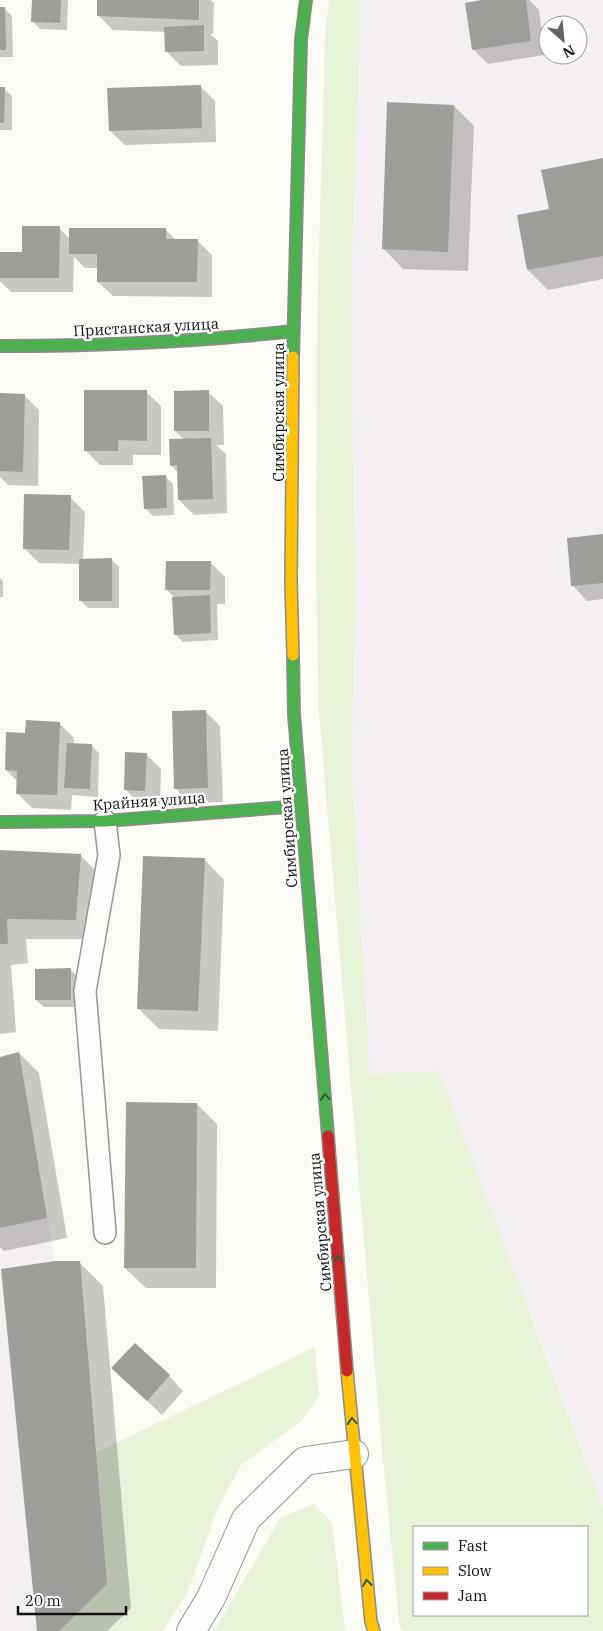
<svg xmlns="http://www.w3.org/2000/svg" width="603" height="1631" font-family="'IBM Plex Serif',serif">
  <rect width="100%" height="100%" fill="#fcfbf6"/>
  <g fill="#f4eff2" fill-rule="evenodd">
    <path d="M361 0H603V1507L533 1318 370 1075 352 768 356 595 351 308ZM548 25H578V55H548Z"/>
    <polygon points="19,1052 55,1261 80,1261 107,1584 59,1631 0,1631 0,1057"/>
  </g>
  <g fill="#e7f2d6" fill-rule="evenodd">
    <path d="M329 0H361L351 308 356 595 352 768 370 1074 439 1071 603 1507V1631H402L399 1621 381 1440 319 712 316 570 317 327 325 36ZM587 1527V1615H414V1527Z"/>
    <polygon points="315,1347 319,1396 302,1420 241,1465 217,1510 188,1591 163,1631 59,1631 107,1584 95,1453"/>
    <polygon points="314,1504 332,1523 345,1631 214,1631 281,1517"/>
  </g>
  <g fill="#0003">
    <polygon points="33,0 68,0 67,30 40,29 32,21"/>
    <polygon points="98,0 211,0 214,3 213,34 210,34 218,41 218,65 181,66 166,51 166,32 113,30 98,15"/>
    <polygon points="490,0 529,0 539,10 545,55 488,64 473,49"/>
    <polygon points="0,8 4,8 12,16 13,57 0,57"/>
    <polygon points="200,86 215,101 216,142 125,145 110,131"/>
    <polygon points="0,89 4,89 12,96 12,130 0,130"/>
    <polygon points="454,106 474,126 468,271 403,269 383,248"/>
    <polygon points="603,160 603,279 548,290 528,270 550,210"/>
    <polygon points="59,228 70,239 166,230 176,240 197,240 212,255 212,297 113,296 98,282 99,268 85,268 74,257 73,292 11,292 0,281 0,253 23,254"/>
    <polygon points="146,392 161,406 161,455 133,455 133,465 100,465 85,450"/>
    <polygon points="208,392 223,406 224,445 216,445 226,454 227,513 194,515 179,500 178,473 171,465 185,440 175,431"/>
    <polygon points="0,395 24,395 39,410 38,486 8,485 0,477"/>
    <polygon points="165,476 173,484 174,515 153,516 146,509"/>
    <polygon points="70,497 85,512 83,560 112,560 119,567 119,608 88,608 80,600 81,564 39,563 24,548"/>
    <polygon points="603,535 603,599 587,601 573,586 568,539"/>
    <polygon points="210,562 225,577 225,604 217,604 218,640 183,642 175,634 174,597 167,590"/>
    <polygon points="0,578 3,581 3,597 0,597"/>
    <polygon points="205,711 220,726 223,802 190,803 175,788"/>
    <polygon points="59,723 74,738 74,744 92,746 99,753 98,797 72,795 71,810 32,808 17,793 18,782 6,770 26,734"/>
    <polygon points="146,754 161,769 160,805 140,804 125,789"/>
    <polygon points="0,851 80,855 100,875 96,939 26,939 28,963 11,965 16,1032 0,1034"/>
    <polygon points="204,859 224,880 218,1031 159,1029 138,1008"/>
    <polygon points="71,970 78,977 78,1007 44,1007 36,1000"/>
    <polygon points="19,1053 39,1073 67,1238 4,1251 0,1247 0,1058"/>
    <polygon points="197,1104 217,1124 216,1288 146,1288 125,1268"/>
    <polygon points="79,1262 103,1286 131,1608 107,1631 39,1631"/>
    <polygon points="169,1376 183,1391 162,1415 128,1383"/>
  </g>
  <g fill="#a09e9b">
    <polygon points="32,0 61,0 60,23 31,22"/>
    <polygon points="97,0 199,0 199,20 97,16"/>
    <polygon points="482,0 526,0 531,41 472,50 465,3"/>
    <polygon points="0,7 5,7 6,50 0,50"/>
    <polygon points="204,25 204,51 165,52 164,27"/>
    <polygon points="201,85 202,128 109,131 107,88"/>
    <polygon points="0,87 5,87 4,123 0,123"/>
    <polygon points="387,102 454,105 448,252 382,249"/>
    <polygon points="603,158 603,256 527,270 517,215 549,209 541,170"/>
    <polygon points="22,226 60,226 59,278 0,278 0,252 22,252"/>
    <polygon points="69,228 166,228 166,239 198,239 197,282 97,282 97,254 69,254"/>
    <polygon points="84,390 147,390 147,441 118,440 118,451 84,451"/>
    <polygon points="209,390 209,431 174,431 174,391"/>
    <polygon points="0,393 25,394 23,472 0,471"/>
    <polygon points="211,438 213,499 178,500 177,465 170,466 169,439"/>
    <polygon points="166,475 167,508 144,509 142,476"/>
    <polygon points="24,494 71,495 69,550 23,549"/>
    <polygon points="603,534 603,583 571,586 567,538"/>
    <polygon points="112,558 112,601 79,601 79,559"/>
    <polygon points="166,561 211,561 210,590 165,590"/>
    <polygon points="210,595 211,633 174,635 172,597"/>
    <polygon points="206,710 208,788 174,789 172,711"/>
    <polygon points="26,720 60,722 57,795 16,794 17,771 5,770 6,732 25,733"/>
    <polygon points="67,743 92,744 90,789 64,788"/>
    <polygon points="125,752 147,753 145,791 124,790"/>
    <polygon points="0,850 81,854 76,920 7,919 8,944 0,944"/>
    <polygon points="143,856 205,858 198,1011 137,1009"/>
    <polygon points="71,968 71,1000 35,1000 35,969"/>
    <polygon points="19,1052 47,1218 0,1228 0,1057"/>
    <polygon points="126,1102 197,1103 196,1268 124,1268"/>
    <polygon points="55,1261 80,1261 107,1584 59,1631 37,1631 1,1269"/>
    <polygon points="135,1343 170,1375 147,1401 111,1368"/>
  </g>
  <g fill="none" stroke-linecap="round" stroke-linejoin="round">
    <g stroke="#969694" stroke-width="24">
      <polyline id="lane" points="105,821 109,855 85,991 105,1233"/>
    </g>
    <g stroke="#969694" stroke-width="30">
      <polyline id="street" points="191,1631 211,1598 246,1519 305,1461 354,1454"/>
    </g>
    <g stroke="#8d8c8a" stroke-width="14">
      <g id="fast">
        <path d="M0 346C98 346 196 342 293 331"/>
        <polyline points="293,357 301,40 306,0"/>
        <polyline points="293,655 294,714 328,1136"/>
        <polyline points="0,822 105,821 300,806"/>
      </g>
    </g>
    <g stroke="#8d8c8a" stroke-width="14">
      <g id="slow">
        <polyline points="293,655 291,581 293,357"/>
        <polyline points="347,1371 371,1622 374,1631"/>
      </g>
    </g>
    <g stroke="#8d8c8a" stroke-width="14">
      <polyline id="jam" points="328,1136 347,1371"/>
    </g>
    <use href="#lane" stroke="#fffefe" stroke-width="21"/>
    <use href="#street" stroke="#fffefe" stroke-width="28"/>
    <use href="#fast" stroke="#4caf50" stroke-width="11"/>
    <use href="#slow" stroke="#ffc107" stroke-width="11"/>
    <use href="#jam" stroke="#c62828" stroke-width="11"/>
  </g>
  <defs><path id="oneway-chevron" d="M-2-3.5L2.5 0L-2 3.5" fill="none" stroke-width="1.6" stroke-linecap="round" stroke-linejoin="round" transform="scale(1.25)"/></defs>
  <g stroke="#2e6030">
    <use href="#oneway-chevron" transform="translate(325 1097) rotate(-95)"/>
    <use href="#oneway-chevron" transform="translate(338 1259) rotate(-95)"/>
    <use href="#oneway-chevron" transform="translate(352 1421) rotate(-95)"/>
    <use href="#oneway-chevron" transform="translate(367 1583) rotate(-96)"/>
  </g>
  <g text-anchor="middle" dominant-baseline="central" stroke-width="5" stroke-linejoin="round" paint-order="stroke">
    <g font-size="15" fill="#101010" stroke="#fff">
      <text transform="translate(146 327) rotate(-3)">Пристанская улица</text>
      <text transform="translate(278 412) rotate(-90)">Симбирская улица</text>
      <text transform="translate(149 801) rotate(-4)">Крайняя улица</text>
      <text transform="translate(287 818) rotate(-94)">Симбирская улица</text>
      <text transform="translate(320 1222) rotate(-95)">Симбирская улица</text>
    </g>
  </g>
  <rect x="413" y="1526" width="175" height="90" fill="#ffffff" stroke="#9f9f9f"/>
  <rect x="423" y="1542" width="25" height="8" fill="#4caf50" stroke="#9f9f9f"/>
  <text x="458" y="1551" font-size="15" fill="#101010">Fast</text>
  <rect x="423" y="1567" width="25" height="8" fill="#ffc107" stroke="#9f9f9f"/>
  <text x="458" y="1576" font-size="15" fill="#101010">Slow</text>
  <rect x="423" y="1592" width="25" height="8" fill="#c62828" stroke="#9f9f9f"/>
  <text x="458" y="1601" font-size="15" fill="#101010">Jam</text>
  <g transform="translate(563 40) rotate(153)"><circle r="24" fill="#ffffff" stroke="#9f9f9f"/>
  <path d="M0-4L9 19L0 12L-9 19Z" fill="#636260"/>
  <text y="-8" font-size="14" font-weight="bold" text-anchor="middle" fill="#101010">N</text>
  </g>
  <path d="M18 1606v8h108v-8" fill="none" stroke="#101010" stroke-width="2.5"/>
  <text x="25" y="1606" font-size="15" fill="#101010" stroke="#ffffff" stroke-width="4" paint-order="stroke">20 m</text>
</svg>
